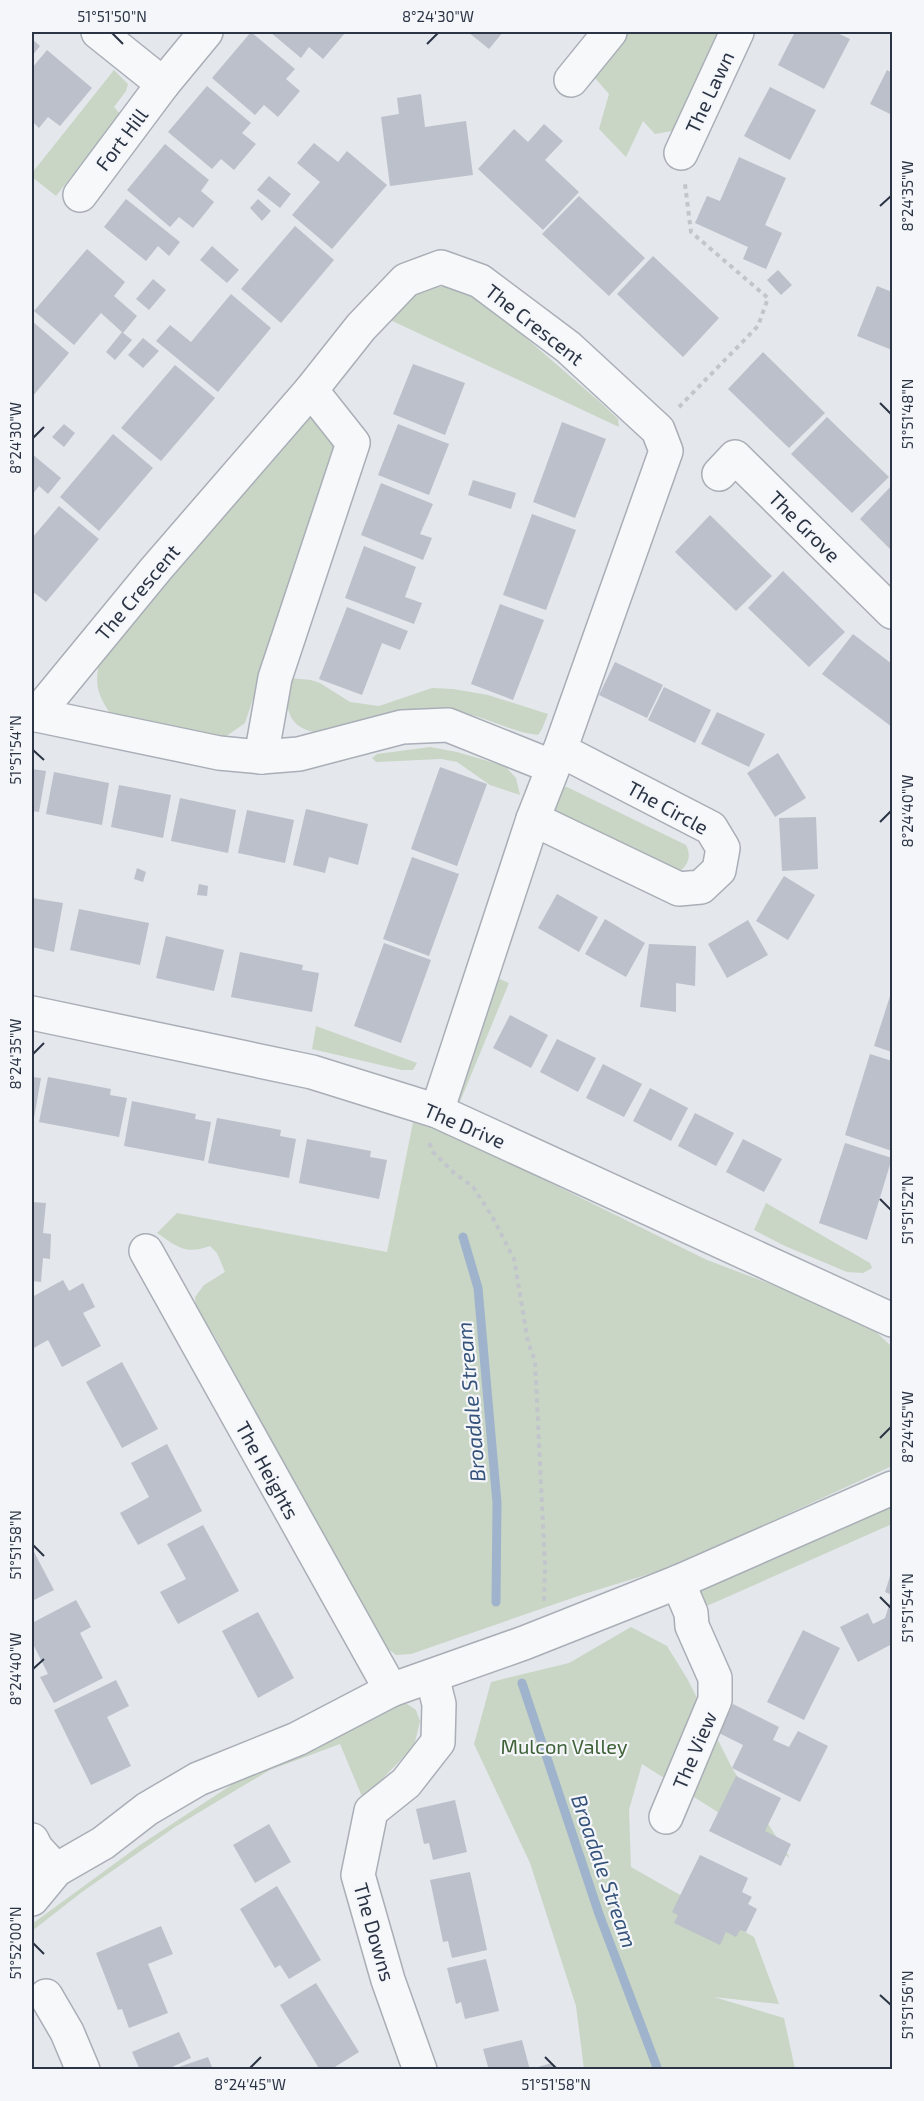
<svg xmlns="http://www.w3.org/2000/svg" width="924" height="2101" font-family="'Exo 2',sans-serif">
  <rect width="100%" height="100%" fill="#e4e7ec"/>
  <g fill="#c9d6c5">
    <polygon points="624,32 724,32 677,130 655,134 643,121 626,157 599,129 609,94 594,77"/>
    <polygon points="114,70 128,84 126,91 114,107 120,114 56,196 32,177 32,173"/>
    <polygon points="435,287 457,287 488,305 601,403 618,419 619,427 388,319 415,294"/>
    <path d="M308 414 340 434 245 723 228 735 220 738 111 715C97 694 94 684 100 659Z"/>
    <path d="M289 678 311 680 320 683 350 702 379 706 432 688 453 689 488 695 548 714 542 729 538 735C509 732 483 714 454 712 433 711 410 715 389 716 379 716 367 718 358 721 340 726 331 737 310 731 283 723 286 699 289 678Z"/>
    <polygon points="430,747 457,752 505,766 516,778 520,795 490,785 457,762 441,759 376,762 372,758 377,754"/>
    <path d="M563 787H567L686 845C692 857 688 865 678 873L557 822 549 803Z"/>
    <polygon points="493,976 509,983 457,1109 453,1106"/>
    <polygon points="316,1026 417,1063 413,1070 402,1070 312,1049"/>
    <path d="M413 1122 455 1136 707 1260 789 1291 875 1331 890 1345 892 1351V1466L672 1567 584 1594 411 1654 396 1655 383 1645 269 1441 215 1337 196 1308 195 1297 204 1285 225 1272 217 1253 210 1246C184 1255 178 1247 157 1233L177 1213 387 1252Z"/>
    <polygon points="766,1203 870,1263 872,1268 863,1273 847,1272 785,1246 754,1230"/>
    <polygon points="892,1487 892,1524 691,1613 678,1582"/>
    <polygon points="631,1627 667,1646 688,1680 732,1768 790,1858 642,1764 629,1810 631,1867 754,1937 779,2004 714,1997 784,2018 795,2069 584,2069 576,2006 530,1863 474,1744 491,1682 569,1663"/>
    <polygon points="401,1700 416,1710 420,1721 414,1746 363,1799 340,1744 270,1770 241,1787 175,1827 82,1892 32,1931 32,1924 140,1845 242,1778"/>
  </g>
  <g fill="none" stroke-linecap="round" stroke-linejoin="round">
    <g stroke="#9fb4cc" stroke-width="9">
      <polyline points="463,1237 478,1288 497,1503 496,1602"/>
      <polyline points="522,1683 599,1914 658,2070"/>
    </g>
  </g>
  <g fill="#bbc0ca">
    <polygon points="251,32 295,69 286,79 300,91 278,117 264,105 255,115 212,78"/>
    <polygon points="270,32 342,32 345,33 323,59 309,47 301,58"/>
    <polygon points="468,32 503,32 489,49"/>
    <polygon points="795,32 835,32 850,39 824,89 778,65"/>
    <polygon points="32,39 40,46 32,56"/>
    <polygon points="47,50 92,88 60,126 48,117 39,128 32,121 32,68"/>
    <polygon points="887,70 892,73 892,115 870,104"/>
    <polygon points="207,86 251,123 242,133 256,144 234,170 221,159 212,169 168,132"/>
    <polygon points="770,87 816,110 790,160 744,136"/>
    <polygon points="421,94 425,127 466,121 473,175 390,186 381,117 399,114 397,98"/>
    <polygon points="544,124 563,141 545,160 579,192 543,230 478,169 514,129 528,142"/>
    <polygon points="314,143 338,162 347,151 387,185 332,249 292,215 320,182 297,163"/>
    <polygon points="165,144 209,180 201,191 214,202 193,228 179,217 170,227 127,190"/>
    <polygon points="739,157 786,178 765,225 782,233 766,269 743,259 748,247 695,223 707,196 720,201"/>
    <polygon points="269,176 291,194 280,208 257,190"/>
    <polygon points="579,196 645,258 609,296 542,234"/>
    <polygon points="126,199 180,242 169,256 158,246 146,261 104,227"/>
    <polygon points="258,199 271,211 262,221 250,208"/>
    <polygon points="295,226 334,260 281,323 241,289"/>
    <polygon points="212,246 239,270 227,283 200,260"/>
    <polygon points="87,249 125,282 114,296 137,316 123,333 101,313 74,345 34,311"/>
    <polygon points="653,256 719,318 683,357 617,294"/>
    <polygon points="778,270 792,285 781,295 767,280"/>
    <polygon points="153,279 166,290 149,310 136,299"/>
    <polygon points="877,286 892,292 892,350 857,336"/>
    <polygon points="231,294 271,328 218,392 156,341 170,325 191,342"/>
    <polygon points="32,321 69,353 32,397"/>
    <polygon points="122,332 132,340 115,360 106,352"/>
    <polygon points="143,338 159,351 143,368 128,355"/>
    <polygon points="763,352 825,413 789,448 728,389"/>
    <polygon points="413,364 465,383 445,435 393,414"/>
    <polygon points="175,365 215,398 161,461 121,428"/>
    <polygon points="827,417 889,477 852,513 791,454"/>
    <polygon points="562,422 606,439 575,518 533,502"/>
    <polygon points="64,424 75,433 64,447 52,437"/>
    <polygon points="398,424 449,444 429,495 378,475"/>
    <polygon points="113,434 153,468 99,531 60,497"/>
    <polygon points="32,454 61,478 48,494 39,486 32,495"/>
    <polygon points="473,480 516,493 511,509 468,495"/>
    <polygon points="381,483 433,504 420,534 432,538 423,560 361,535"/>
    <polygon points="892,485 892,551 860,519"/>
    <polygon points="59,506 99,539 46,602 32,591 32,538"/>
    <polygon points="532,514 576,530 546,610 503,595"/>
    <polygon points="710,515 772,576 736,611 675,552"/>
    <polygon points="364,546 416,567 405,597 422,603 414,624 345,598"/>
    <polygon points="783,571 845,632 809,667 748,608"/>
    <polygon points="500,604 544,620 513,700 471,684"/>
    <polygon points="347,607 408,631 400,650 382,643 362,695 319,679"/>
    <polygon points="853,634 892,664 892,727 822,674"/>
    <polygon points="615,662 663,685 647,718 599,695"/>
    <polygon points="664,687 711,710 695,743 648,720"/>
    <polygon points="717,712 765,734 749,767 701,744"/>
    <polygon points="778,753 806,798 775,817 747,773"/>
    <polygon points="440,767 487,784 457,866 411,849"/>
    <polygon points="32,769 46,771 39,812 32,811"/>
    <polygon points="54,772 109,783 102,825 46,814"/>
    <polygon points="119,785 171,795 163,838 111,827"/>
    <polygon points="180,798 236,810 228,853 171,841"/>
    <polygon points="306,809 368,824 358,865 329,857 325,873 293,865"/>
    <polygon points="247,810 294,820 285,863 238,853"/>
    <polygon points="816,817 818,869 782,871 779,818"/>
    <polygon points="412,857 459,874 429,956 383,939"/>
    <polygon points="137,868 146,872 143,882 134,879"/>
    <polygon points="784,876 815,895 788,940 756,921"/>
    <polygon points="199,884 208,886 207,896 197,895"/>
    <polygon points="557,894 598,917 579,952 538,928"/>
    <polygon points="32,898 63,903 54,952 32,947"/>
    <polygon points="79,909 149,923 140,965 70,950"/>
    <polygon points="605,919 645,943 626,977 585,954"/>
    <polygon points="748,920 768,955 727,978 708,944"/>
    <polygon points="166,936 224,950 214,991 156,978"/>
    <polygon points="384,943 431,960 401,1043 354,1026"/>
    <polygon points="649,944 696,946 695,986 676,983 676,1012 640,1007"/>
    <polygon points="240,952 303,965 302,970 319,973 312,1012 231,997"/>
    <polygon points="892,990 892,1052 874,1046"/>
    <polygon points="510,1015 548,1035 531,1068 493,1048"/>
    <polygon points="557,1039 596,1058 578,1092 540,1072"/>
    <polygon points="870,1054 892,1061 892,1151 845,1135"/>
    <polygon points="603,1064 642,1084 624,1117 586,1098"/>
    <polygon points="32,1077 41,1078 34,1118 32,1117"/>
    <polygon points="48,1077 111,1089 110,1095 127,1098 119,1137 39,1122"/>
    <polygon points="650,1088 688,1108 671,1141 633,1121"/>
    <polygon points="132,1101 196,1114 195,1119 211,1122 204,1161 124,1146"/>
    <polygon points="695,1113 734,1133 716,1166 678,1146"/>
    <polygon points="217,1118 281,1130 280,1136 296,1139 289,1178 208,1163"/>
    <polygon points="307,1139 371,1151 370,1157 387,1160 379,1199 299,1183"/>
    <polygon points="743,1139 782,1159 764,1192 726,1172"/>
    <polygon points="845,1143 892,1158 867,1240 819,1223"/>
    <polygon points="32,1202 46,1203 43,1233 51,1234 50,1259 43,1258 41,1282 32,1281"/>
    <polygon points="63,1280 69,1291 83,1283 95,1307 83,1313 101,1346 62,1367 48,1340 32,1349 32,1297"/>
    <polygon points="122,1362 158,1429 122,1448 86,1382"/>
    <polygon points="167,1444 202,1511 138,1545 120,1513 149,1497 131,1463"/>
    <polygon points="203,1525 239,1591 178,1624 160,1592 186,1579 167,1544"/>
    <polygon points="32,1550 33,1550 54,1590 32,1601"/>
    <polygon points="892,1570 892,1595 885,1592"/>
    <polygon points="892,1596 892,1644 858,1662 840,1627 868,1613 873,1624 885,1618"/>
    <polygon points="76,1600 91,1627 80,1633 103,1678 54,1703 40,1677 48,1674 32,1642 32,1623"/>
    <polygon points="258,1612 294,1678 258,1698 222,1631"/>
    <polygon points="803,1630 840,1648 804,1720 767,1702"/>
    <polygon points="116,1680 129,1706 107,1717 131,1766 91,1785 54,1710"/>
    <polygon points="733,1704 779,1727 773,1740 789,1747 798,1731 828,1746 800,1802 732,1768 743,1745 719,1733"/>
    <polygon points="736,1776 781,1798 765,1831 791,1844 781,1866 709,1831"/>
    <polygon points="455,1800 467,1852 433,1860 429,1843 424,1844 416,1809"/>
    <polygon points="269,1824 291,1862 255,1883 233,1845"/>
    <polygon points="700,1855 748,1878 742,1892 752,1897 748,1904 757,1909 746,1932 740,1930 736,1937 726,1932 720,1945 674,1923 678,1915 672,1912"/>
    <polygon points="470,1872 487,1950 452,1958 448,1941 443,1942 430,1880"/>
    <polygon points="277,1886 321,1960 289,1979 280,1965 275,1968 240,1909"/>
    <polygon points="161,1926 173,1954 148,1964 168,2013 129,2028 122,2009 118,2010 96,1953"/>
    <polygon points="486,1959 499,2011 465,2019 461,2002 456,2004 447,1968"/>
    <polygon points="316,1983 359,2052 330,2070 320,2070 280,2005"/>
    <polygon points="179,2032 191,2058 166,2070 140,2070 132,2052"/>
    <polygon points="522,2040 530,2070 489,2070 483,2049"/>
    <polygon points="208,2057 213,2070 173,2070 173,2069"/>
    <polygon points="552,2063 554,2070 531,2070 531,2069"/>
  </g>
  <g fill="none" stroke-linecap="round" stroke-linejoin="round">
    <g stroke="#a9aeb7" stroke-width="36">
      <g id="minor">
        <polyline points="98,32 163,84"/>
        <polyline points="571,80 610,32"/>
        <polyline points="681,153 737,32"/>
        <polyline points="80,195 163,84 206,32"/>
        <polyline points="719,474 735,457 892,612"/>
        <polyline points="32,714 219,753 261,757 275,678 353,443 311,390 361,327 406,280 441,267 480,281 568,347 658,430 666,451 560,750 711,828 723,848 719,870 701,887 679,889 533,819 437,1111"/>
        <polyline points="36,715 156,569 311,390"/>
        <polyline points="261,757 299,754 402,727 448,725 553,767"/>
        <polyline points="533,819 560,750"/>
        <polyline points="32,1013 312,1072 437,1111 892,1320"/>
        <polyline points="146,1251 391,1690"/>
        <polyline points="666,1817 715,1700 715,1678 692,1626 691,1613 678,1582"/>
        <polyline points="32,1840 36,1848 56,1870 32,1899"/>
        <polyline points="56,1870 103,1843 147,1809 198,1779 297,1739 391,1690 524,1643 678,1582 892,1488"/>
        <polyline points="46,1996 67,2032 83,2070"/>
        <polyline points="420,2070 388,1980 358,1875 371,1811 406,1783 438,1742 439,1704 432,1676"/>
      </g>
    </g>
    <g stroke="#c2c5cb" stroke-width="4" stroke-dasharray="4.5 4.5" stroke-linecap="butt">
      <polyline points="679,407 758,326 768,298 691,232 685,184"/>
      <polyline points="429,1143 433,1152 453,1172 473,1187 492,1216 514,1259 528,1342 535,1361 545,1566 544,1601"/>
    </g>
    <use href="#minor" stroke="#f7f8fa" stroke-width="33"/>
  </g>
  <path fill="none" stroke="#2b3445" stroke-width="2" d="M112 33 123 44M427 44 438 33M880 206 891 196M880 403 891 414M33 438 44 427M33 750 44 760M880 822 891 811M33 1054 44 1043M880 1199 891 1210M880 1438 891 1427M33 1545 44 1556M880 1597 891 1608M33 1669 44 1659M33 1943 44 1954M880 1995 891 2005M545 2057 556 2068M250 2068 261 2057"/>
  <g text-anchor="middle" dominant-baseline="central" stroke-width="4.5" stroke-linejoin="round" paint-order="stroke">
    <g font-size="20" fill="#2b3445" stroke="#f4f6f9">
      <text transform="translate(709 92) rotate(-65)">The Lawn</text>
      <text transform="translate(121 139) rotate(-53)">Fort Hill</text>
      <text transform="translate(535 324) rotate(38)">The Crescent</text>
      <text transform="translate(805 526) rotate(45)">The Grove</text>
      <text transform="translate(137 592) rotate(-50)">The Crescent</text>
      <text transform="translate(668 807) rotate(29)">The Circle</text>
      <text transform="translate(465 1125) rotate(23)">The Drive</text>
      <text transform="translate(268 1470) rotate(61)">The Heights</text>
      <text transform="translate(694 1750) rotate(-67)">The View</text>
      <text transform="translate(375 1932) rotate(74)">The Downs</text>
    </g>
    <g font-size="20" fill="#3f6138" stroke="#f4f6f9">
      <text x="564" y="1746">Mulcon Valley</text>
    </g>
    <g font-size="21" font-style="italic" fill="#34527a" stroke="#f4f6f9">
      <text transform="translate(470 1402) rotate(-95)">Broadale Stream</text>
      <text transform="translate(605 1871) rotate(71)">Broadale Stream</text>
    </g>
  </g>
  <rect width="924" height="2101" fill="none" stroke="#f4f6f9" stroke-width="66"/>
  <rect x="33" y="33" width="858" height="2035" fill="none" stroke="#2b3445" stroke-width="2"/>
  <g font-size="15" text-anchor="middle" fill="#2b3445">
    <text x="112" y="22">51°51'50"N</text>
    <text x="438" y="22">8°24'30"W</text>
    <text transform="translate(908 196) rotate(-90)" y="5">8°24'35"W</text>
    <text transform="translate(908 414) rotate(-90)" y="5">51°51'48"N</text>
    <text transform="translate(16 438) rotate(-90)" y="5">8°24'30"W</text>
    <text transform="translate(16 750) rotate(-90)" y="5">51°51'54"N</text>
    <text transform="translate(908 811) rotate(-90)" y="5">8°24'40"W</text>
    <text transform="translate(16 1054) rotate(-90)" y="5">8°24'35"W</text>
    <text transform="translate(908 1210) rotate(-90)" y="5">51°51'52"N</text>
    <text transform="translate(908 1427) rotate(-90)" y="5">8°24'45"W</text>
    <text transform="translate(16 1545) rotate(-90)" y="5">51°51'58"N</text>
    <text transform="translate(908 1608) rotate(-90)" y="5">51°51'54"N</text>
    <text transform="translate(16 1669) rotate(-90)" y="5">8°24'40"W</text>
    <text transform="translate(16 1943) rotate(-90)" y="5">51°52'00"N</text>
    <text transform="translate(908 2005) rotate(-90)" y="5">51°51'56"N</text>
    <text x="250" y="2090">8°24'45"W</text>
    <text x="556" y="2090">51°51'58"N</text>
  </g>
</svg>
